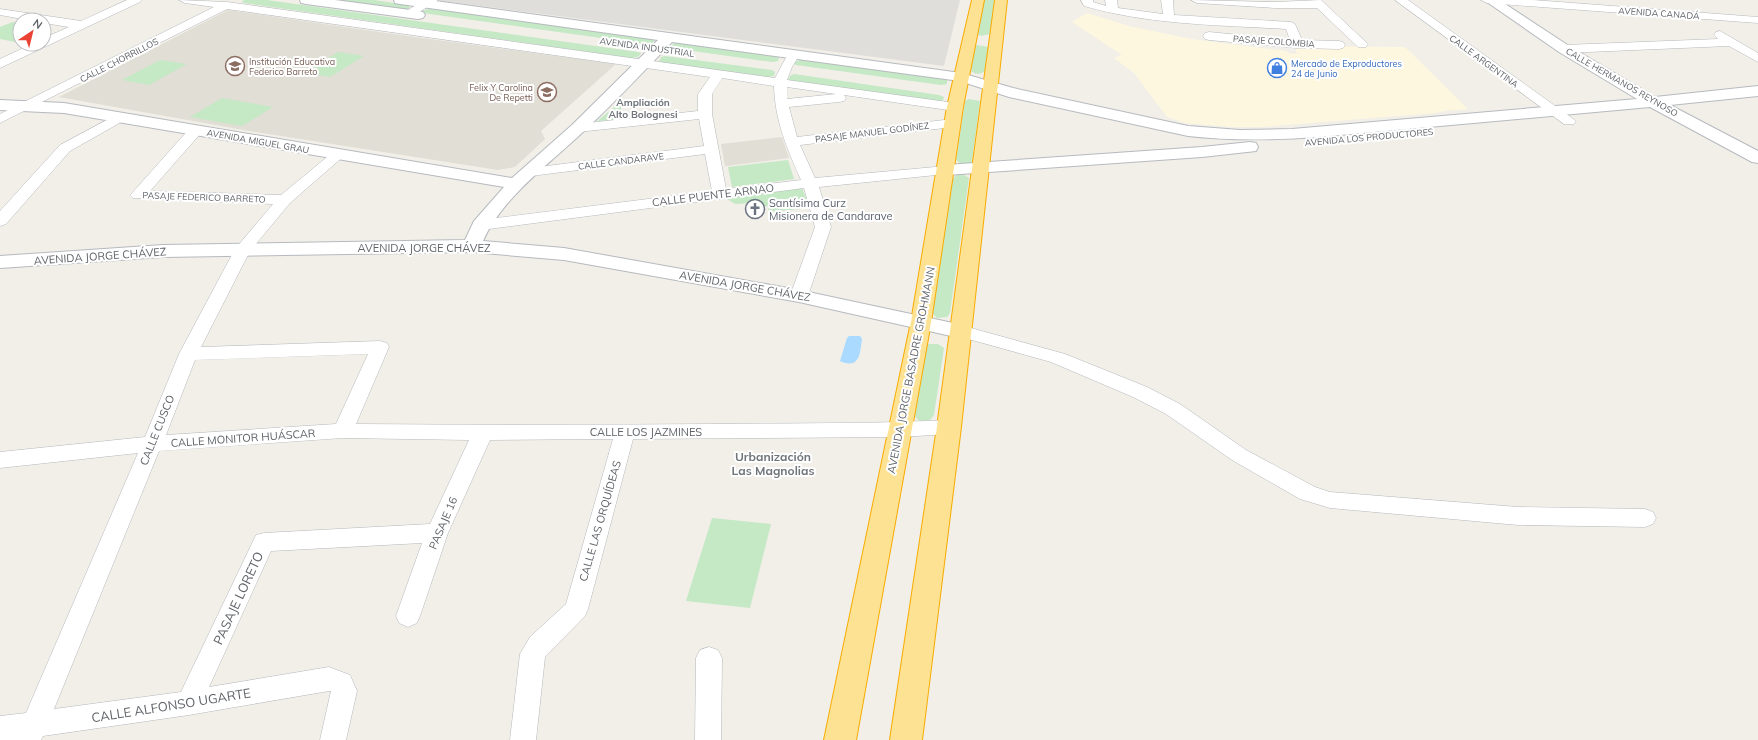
<svg xmlns="http://www.w3.org/2000/svg" width="1758" height="740" font-family="Mulish,sans-serif">
  <rect width="100%" height="100%" fill="#f1efe8"/>
  <polygon fill="#fef7e0" points="1087,13 1129,26 1191,39 1287,51 1288,53 1297,54 1295,46 1405,47 1468,109 1444,111 1436,113 1262,127 1231,127 1185,123 1167,117 1134,73 1114,58 1122,55 1072,22"/>
  <polygon fill="#e0deda" points="435,0 960,0 944,66"/>
  <g fill="#e1ded6">
    <polygon points="228,10 400,35 616,64 541,131 545,139 515,167 498,170 249,131 59,97"/>
    <polygon points="782,137 789,158 725,166 721,144"/>
  </g>
  <g fill="#c5e8c5">
    <polygon points="244,0 267,0 638,52 641,53 638,57 632,58 244,3 242,2"/>
    <polygon points="328,0 374,0 407,5 410,7 408,9 399,10"/>
    <polygon points="983,0 995,0 990,34 981,36 977,34"/>
    <polygon points="432,8 650,38 654,40 653,43 644,44 423,13 421,11"/>
    <polygon points="13,22 20,23 20,43 0,39 0,27"/>
    <polygon points="678,42 774,55 779,57 778,61 772,62 672,48 669,46"/>
    <path d="M977 45 988 47 985 71C980 75 975 74 971 71L974 47Z"/>
    <polygon points="338,52 364,56 330,77 304,73"/>
    <polygon points="665,56 772,70 775,72 774,76 767,77 663,63 659,61 661,57"/>
    <polygon points="802,59 941,78 947,80 947,84 941,85 796,65 793,63"/>
    <polygon points="160,60 187,64 149,85 122,80"/>
    <polygon points="794,74 939,95 944,97 943,100 937,102 793,82 788,80 790,76"/>
    <polygon points="222,98 273,107 242,126 190,117"/>
    <polygon points="969,99 980,101 972,161 970,164 961,164 956,160 965,101"/>
    <polygon points="623,100 619,120 597,121"/>
    <polygon points="788,160 794,179 732,187 728,167"/>
    <polygon points="957,175 964,175 969,178 950,313 947,317 937,318 931,312 953,178"/>
    <polygon points="802,188 810,208 769,212 768,207 754,203 735,204 724,197"/>
    <polygon points="929,344 938,344 944,348 934,415 930,420 919,421 912,413 924,348"/>
    <polygon points="712,518 771,524 750,608 686,601"/>
  </g>
  <path fill="#aadaff" d="M849 336H860L862 339C860 353 860 370 840 361L847 338Z"/>
  <g fill="none" stroke-linecap="round" stroke-linejoin="round">
    <g stroke="#b5b8bc" stroke-width="1">
      <g id="street">
        <polygon points="127,0 142,0 140,2 0,68 0,59 32,44 44,44 44,38 69,27 44,23 44,20 28,20 0,15 0,9 81,21"/>
        <path d="M179 0 227 2 775 78 788 54 790 51H798L800 54 792 67 787 80 955 103 960 104 962 107 960 110 955 111 844 95 846 98 844 101 839 102 789 107 797 137 953 119 958 120 960 123 958 126 953 127 800 145 815 178 946 166 951 167 953 170 951 173 946 174 819 187 831 227 808 296 805 300 799 301 793 300 790 296 815 227 804 188 481 230 475 228 473 225 475 222 481 220 712 191 705 154 531 176 526 175 524 172 526 169 531 168 704 146 699 119 578 132 573 131 571 128 573 125 578 124 698 111V94L710 77 227 9 0 123V114L214 7 185 3ZM722 78 774 86C775 121 787 148 801 180L726 189 712 114V94ZM787 87 836 94 787 99Z"/>
        <polygon points="424,0 438,0 413,16 405,16 403,14 405,12"/>
        <path d="M1081 0H1093V2L1106 6 1105 0H1117L1118 8 1163 14 1161 0H1173L1174 15 1291 22 1295 24 1302 40 1339 41 1343 42 1345 45 1343 48 1339 49 1297 48 1209 40 1205 39 1203 36 1205 33 1209 32 1290 40 1286 29C1219 25 1150 25 1084 6Z"/>
        <polygon points="1191,0 1275,2 1321,0 1368,44 1366,47 1358,47 1317,8 1275,8 1197,3"/>
        <polygon points="1395,0 1408,0 1576,121 1574,124 1564,124"/>
        <polygon points="1481,0 1533,0 1758,17 1758,23 1487,3"/>
        <polygon points="1720,31 1758,53 1758,62 1729,46 1564,53 1560,52 1558,49 1560,46 1564,45 1718,39 1714,35 1716,32"/>
        <polygon points="118,114 123,115 125,118 123,121 70,151 6,224 0,226 0,211 60,145"/>
        <path d="M196 126 201 127 203 130 201 133 150 191 281 195 333 152 338 151 343 152 345 155 290 203 250 251 201 347 380 341 387 343 389 347 356 424C475 425 594 425 713 424 792 423 871 424 949 420L956 422 959 427 956 432 949 434 900 437 633 439 588 609 585 616 545 657 536 740H510L520 654 530 637 566 604 613 439 490 440 448 533 420 616 417 623 408 627 399 623 396 616 422 543 271 551 209 687 329 667 350 675 357 691 346 740H320L331 691H329L189 715 43 736 41 740H0V716L26 713 138 453 0 468V452L145 437 179 354 235 249 273 204 133 198 130 195 133 192 191 127ZM368 354 336 424 166 435 195 360ZM343 438 469 440 430 524 264 533 256 535 181 692 54 709 159 451Z"/>
        <polygon points="960,325 1065,354 1147,387 1180,404 1246,450 1315,487 1330,492 1518,507 1645,509 1653,512 1656,518 1653,524 1645,527 1518,525 1330,508 1300,499 1232,460 1166,414 1133,397 1051,362 954,335 951,331 954,327"/>
        <polygon points="709,647 718,650 722,658 721,740 695,740 696,658 700,650"/>
      </g>
    </g>
    <g stroke="#b6babf" stroke-width="2">
      <g id="secondary">
        <polygon points="300,0 335,0 418,11 423,12 425,15 423,18 418,19 306,4 301,3"/>
        <path d="M394 0H428L961 73 1013 88 1188 126 1240 130 1292 129 1637 99 1559 52 1484 0H1499L1569 46 1655 97 1758 86V96L1670 105 1758 151V163L1752 162 1650 107 1318 137C1274 140 1232 141 1188 136L1009 97 960 81 672 42C643 72 614 103 583 132 549 164 502 198 483 241L564 248 799 290 967 326 971 331 967 336 960 338 799 302 564 260 472 252 163 257 0 268V256L163 245 465 240 474 221 504 187 64 113 0 110V100L64 103 512 178 572 125 658 40 400 4 395 3Z"/>
        <polygon points="1250,142 1256,143 1258,147 1256,151 1202,157 946,175 940,174 937,170 940,166 946,165 1202,147"/>
      </g>
    </g>
    <g stroke="#f9ab00" stroke-width="2">
      <g id="highway">
        <polygon points="972,0 984,0 963,107 931,322 856,740 824,740 911,322 947,107"/>
        <polygon points="995,0 1007,0 961,427 922,740 890,740 937,427"/>
      </g>
    </g>
    <use href="#street" fill="#fff" fill-rule="evenodd"/>
    <use href="#secondary" fill="#fff" fill-rule="evenodd"/>
    <use href="#highway" fill="#fde293" fill-rule="evenodd"/>
  </g>
  <defs>
    <g id="school-ring" transform="scale(1)"><circle r="9.5" fill="#fff" stroke="#8d6e63" stroke-width="1.5"/><path d="M0-5L7-2L0 1L-7-2ZM-4 1L0 2.5L4 1V4Q0 6-4 4Z" fill="#8d6e63"/></g>
    <g id="shop-ring" transform="scale(1)"><circle r="9.5" fill="#fff" stroke="#3f7fe0" stroke-width="1.5"/><path d="M-5-2.5h2.3a2.7 3.5 0 0 1 5.4 0H5L5.5 6h-11ZM-1.5-2.5h3a1.5 2.3 0 0 0-3 0Z" fill="#3f7fe0"/></g>
    <g id="church-ring" transform="scale(1)"><circle r="9.5" fill="#fff" stroke="#6b7280" stroke-width="1.5"/><path d="M-1.2-6h2.4v3.5h3.3v2.4h-3.3V6h-2.4V-.1h-3.3v-2.4h3.3Z" fill="#6b7280"/></g>
  </defs>
  <g fill-rule="evenodd">
    <use href="#school-ring" x="235" y="66"/>
    <use href="#shop-ring" x="1277" y="68"/>
    <use href="#school-ring" x="547" y="92"/>
    <use href="#church-ring" x="755" y="209"/>
  </g>
  <g text-anchor="middle" dominant-baseline="central" stroke-width="4" stroke-linejoin="round" paint-order="stroke">
    <g font-size="9" fill="#5f6368" stroke="#fff">
      <text transform="translate(1659 13) rotate(4)">AVENIDA CANADÁ</text>
      <text transform="translate(1274 41) rotate(4)">PASAJE COLOMBIA</text>
      <text transform="translate(647 47) rotate(8)">AVENIDA INDUSTRIAL</text>
      <text transform="translate(119 60) rotate(-27)">CALLE CHORRILLOS</text>
      <text transform="translate(1484 61) rotate(36)">CALLE ARGENTINA</text>
      <text transform="translate(1622 82) rotate(30)">CALLE HERMANOS REYNOSO</text>
      <text transform="translate(872 132) rotate(-7)">PASAJE MANUEL GODÍNEZ</text>
      <text transform="translate(1369 137) rotate(-5)">AVENIDA LOS PRODUCTORES</text>
      <text transform="translate(258 141) rotate(10)">AVENIDA MIGUEL GRAU</text>
      <text transform="translate(621 161) rotate(-7)">CALLE CANDARAVE</text>
      <text transform="translate(204 197) rotate(2)">PASAJE FEDERICO BARRETO</text>
    </g>
    <g font-size="9" fill="#785e54" stroke="#fff" text-anchor="start">
      <text x="249" y="61">Institución Educativa<tspan x="249" dy="10">Federico Barreto</tspan></text>
      <text x="533" y="87" text-anchor="end">Felix Y Carolina<tspan x="533" dy="10">De Repetti</tspan></text>
    </g>
    <g font-size="9" fill="#366cbe" stroke="#fff" text-anchor="start">
      <text x="1291" y="63">Mercado de Exproductores<tspan x="1291" dy="10">24 de Junio</tspan></text>
    </g>
    <g font-size="10" font-weight="bold" fill="#70757a" stroke="#fff">
      <text x="643" y="102">Ampliación<tspan x="643" dy="12">Alto Bolognesi</tspan></text>
    </g>
    <g font-size="11" fill="#5f6368" stroke="#fff">
      <text transform="translate(713 195) rotate(-7)">CALLE PUENTE ARNAO</text>
      <text x="424" y="248">AVENIDA JORGE CHÁVEZ</text>
      <text transform="translate(100 256) rotate(-4)">AVENIDA JORGE CHÁVEZ</text>
      <text transform="translate(745 286) rotate(10)">AVENIDA JORGE CHÁVEZ</text>
      <text transform="translate(911 370) rotate(-79)">AVENIDA JORGE BASADRE GROHMANN</text>
      <text transform="translate(157 430) rotate(-68)">CALLE CUSCO</text>
      <text x="646" y="432">CALLE LOS JAZMINES</text>
      <text transform="translate(243 438) rotate(-4)">CALLE MONITOR HUÁSCAR</text>
      <text transform="translate(600 521) rotate(-74)">CALLE LAS ORQUÍDEAS</text>
      <text transform="translate(443 523) rotate(-67)">PASAJE 16</text>
    </g>
    <g font-size="11" fill="#5b616d" stroke="#fff" text-anchor="start">
      <text x="769" y="203">Santísima Curz<tspan x="769" dy="13">Misionera de Candarave</tspan></text>
    </g>
    <g font-size="12" font-weight="bold" fill="#70757a" stroke="#fff">
      <text x="773" y="456">Urbanización<tspan x="773" dy="14">Las Magnolias</tspan></text>
    </g>
    <g font-size="13" fill="#5f6368" stroke="#fff">
      <text transform="translate(238 598) rotate(-65)">PASAJE LORETO</text>
      <text transform="translate(171 705) rotate(-9)">CALLE ALFONSO UGARTE</text>
    </g>
  </g>
  <g transform="translate(32 32) rotate(35)"><circle r="19" fill="#ffffff" stroke="#bfc1c3"/>
  <path d="M0-3L7 15L0 10L-7 15Z" fill="#ea4335"/>
  <text y="-6" font-size="11" font-weight="bold" text-anchor="middle" fill="#5f6368">N</text>
  </g>
</svg>
